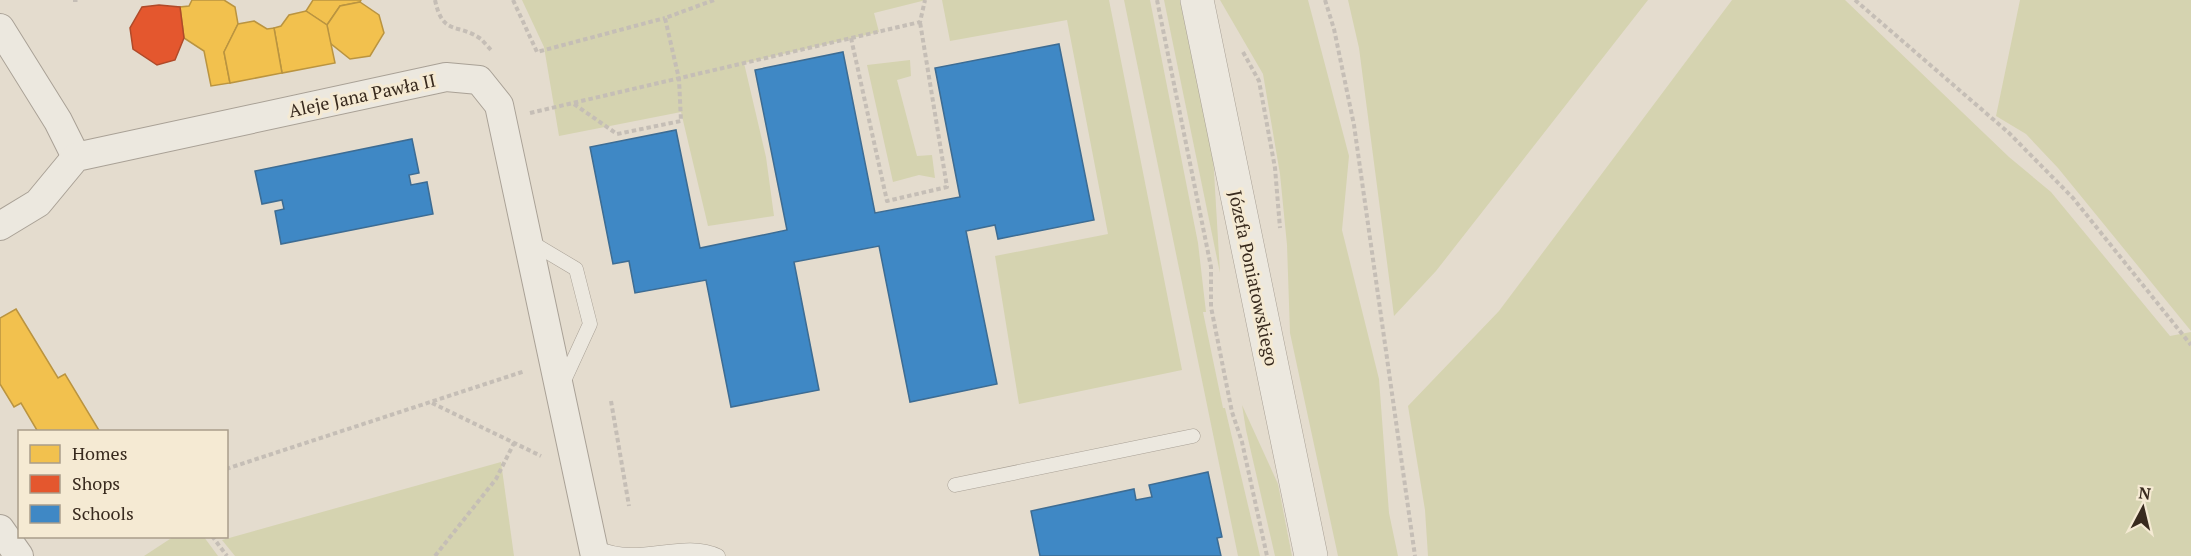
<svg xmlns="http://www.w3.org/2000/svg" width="2191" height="556" font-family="'PT Serif',serif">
  <rect width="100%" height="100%" fill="#e4dcce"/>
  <g fill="#d5d3b0">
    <polygon points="522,0 926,0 874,13 879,32 744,63 766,157 774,216 708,226 681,112 559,136 544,47"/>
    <polygon points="942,0 1109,0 1182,370 1019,404 995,256 1108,234 1067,20 950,41"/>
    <polygon points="1124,0 1150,0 1198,243 1206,312 1203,312 1223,408 1225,408 1260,556 1238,556"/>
    <polygon points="1164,0 1180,0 1213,155 1220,273"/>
    <polygon points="1220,0 1308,0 1349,156 1342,230 1379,379 1389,513 1398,556 1338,556 1290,333 1287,245 1280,174 1263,74"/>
    <polygon points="1348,0 1648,0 1436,271 1394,316 1359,48"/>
    <polygon points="1732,0 1845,0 2009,157 2051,192 2170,336 2191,332 2191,556 1428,556 1425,510 1408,406 1499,311"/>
    <polygon points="2020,0 2191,0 2191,331 2058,168 2026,134 1996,116"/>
    <polygon points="910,60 911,76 897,80 917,156 932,155 935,178 919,175 893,182 867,65"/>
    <polygon points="1242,405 1278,484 1292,556 1275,556 1246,430"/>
    <polygon points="501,462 514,556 235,556 222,540"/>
    <polygon points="173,537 204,537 218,556 144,556"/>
  </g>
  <g fill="#f2c14e" stroke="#ba9440" stroke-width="1.5">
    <polygon points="192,0 224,0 235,7 238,24 224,52 230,83 211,86 204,51 184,38 180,7 189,6"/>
    <polygon points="313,0 361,0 360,2 340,6 327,25 306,11"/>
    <polygon points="360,2 379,15 384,33 370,56 350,59 330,43 327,25 340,6"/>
    <polygon points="306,11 327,25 335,63 282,73 274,28 281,26 289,15"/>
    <polygon points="254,21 267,29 274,28 282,73 230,83 224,52 238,24"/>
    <polygon points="16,309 58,378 65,374 100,432 38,432 21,403 14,407 0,384 0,318"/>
  </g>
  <polygon fill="#e4572e" stroke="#b04a29" stroke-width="1.5" points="159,5 180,7 184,38 175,60 157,65 133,49 130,28 142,7"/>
  <g fill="#3f88c5" stroke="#3d6c93" stroke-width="1.5">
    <polygon points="1059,44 1094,220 998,239 995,225 966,231 997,384 910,402 879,246 794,262 819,390 731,407 706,280 635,293 629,261 613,264 590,147 676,130 700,248 787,230 755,70 843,52 875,213 960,197 935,68"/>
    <polygon points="412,139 419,173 409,175 411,185 427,182 433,214 281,244 275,211 284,209 282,200 262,204 255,171"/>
    <polygon points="1208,472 1222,537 1217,538 1221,556 1040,556 1031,511 1134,489 1136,500 1152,497 1149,485"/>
  </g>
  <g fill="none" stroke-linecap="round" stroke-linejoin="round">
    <g stroke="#a9a196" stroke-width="15">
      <g id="service">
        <polyline points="529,241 576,269 590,324 562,385"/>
        <polyline points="955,485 1193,436"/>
        <path d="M593 547C606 552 616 555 630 555 658 556 692 543 718 556"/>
      </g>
    </g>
    <g stroke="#a9a196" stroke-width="30">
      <g id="minor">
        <polyline points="0,28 58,121 76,157"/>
        <polyline points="0,226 38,203 76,157 446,77 479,80 499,105 595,556"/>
        <polyline points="0,529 19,556"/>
      </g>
    </g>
    <g stroke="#a9a196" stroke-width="34">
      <polyline id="tertiary" points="1197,0 1311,556"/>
    </g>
    <g stroke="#c5beb6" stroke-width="4" stroke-dasharray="4.5 3" stroke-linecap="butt">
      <polyline points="73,0 80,0"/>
      <path d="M435 0C443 37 457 22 481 39 484 42 488 47 491 50"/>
      <polyline points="513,0 537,52 665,18"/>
      <polyline points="1157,0 1211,267 1211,307 1232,412 1242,442 1267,556"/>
      <polyline points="1325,0 1334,29 1354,125 1415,556"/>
      <polyline points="1855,0 2009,133 2073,198 2191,345"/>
      <polyline points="851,38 887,201 947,187 920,22"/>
      <polyline points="1243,52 1259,81 1275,168 1280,228"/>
      <polyline points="574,104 617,134 681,121 679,79 665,18 714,0"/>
      <polyline points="530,113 920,22 925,0"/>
      <polyline points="611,401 629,506"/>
      <polyline points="432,403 541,456"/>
      <polyline points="226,469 525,371"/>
      <polyline points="212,536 227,556"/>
      <polyline points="435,556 496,479 514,443"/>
    </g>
    <use href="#service" stroke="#ece8df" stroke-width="14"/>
    <use href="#minor" stroke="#ece8df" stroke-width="28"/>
    <use href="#tertiary" stroke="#ece8df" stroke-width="33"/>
  </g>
  <g text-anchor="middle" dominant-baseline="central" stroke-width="6" stroke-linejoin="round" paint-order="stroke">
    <g font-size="18" fill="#382a1e" stroke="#f5ead3">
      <text transform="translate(362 95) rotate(-12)">Aleje Jana Pawła II</text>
      <text transform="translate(1254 278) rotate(78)">Józefa Poniatowskiego</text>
    </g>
  </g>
  <rect x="18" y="430" width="210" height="108" fill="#f5ead3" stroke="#a99d8b" stroke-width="1.5"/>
  <rect x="30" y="445" width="30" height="18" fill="#f2c14e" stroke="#a99d8b" stroke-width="1.5"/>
  <text x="72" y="460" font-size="18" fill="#382a1e">Homes</text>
  <rect x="30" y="475" width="30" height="18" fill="#e4572e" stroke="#a99d8b" stroke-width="1.5"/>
  <text x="72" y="490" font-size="18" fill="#382a1e">Shops</text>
  <rect x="30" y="505" width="30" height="18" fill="#3f88c5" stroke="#a99d8b" stroke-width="1.5"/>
  <text x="72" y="520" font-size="18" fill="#382a1e">Schools</text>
  <g transform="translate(2143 508) rotate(7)" stroke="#f5ead3" stroke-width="4.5" paint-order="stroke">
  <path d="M0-4.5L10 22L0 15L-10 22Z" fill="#382a1e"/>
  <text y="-9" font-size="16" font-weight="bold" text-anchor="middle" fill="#382a1e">N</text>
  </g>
</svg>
